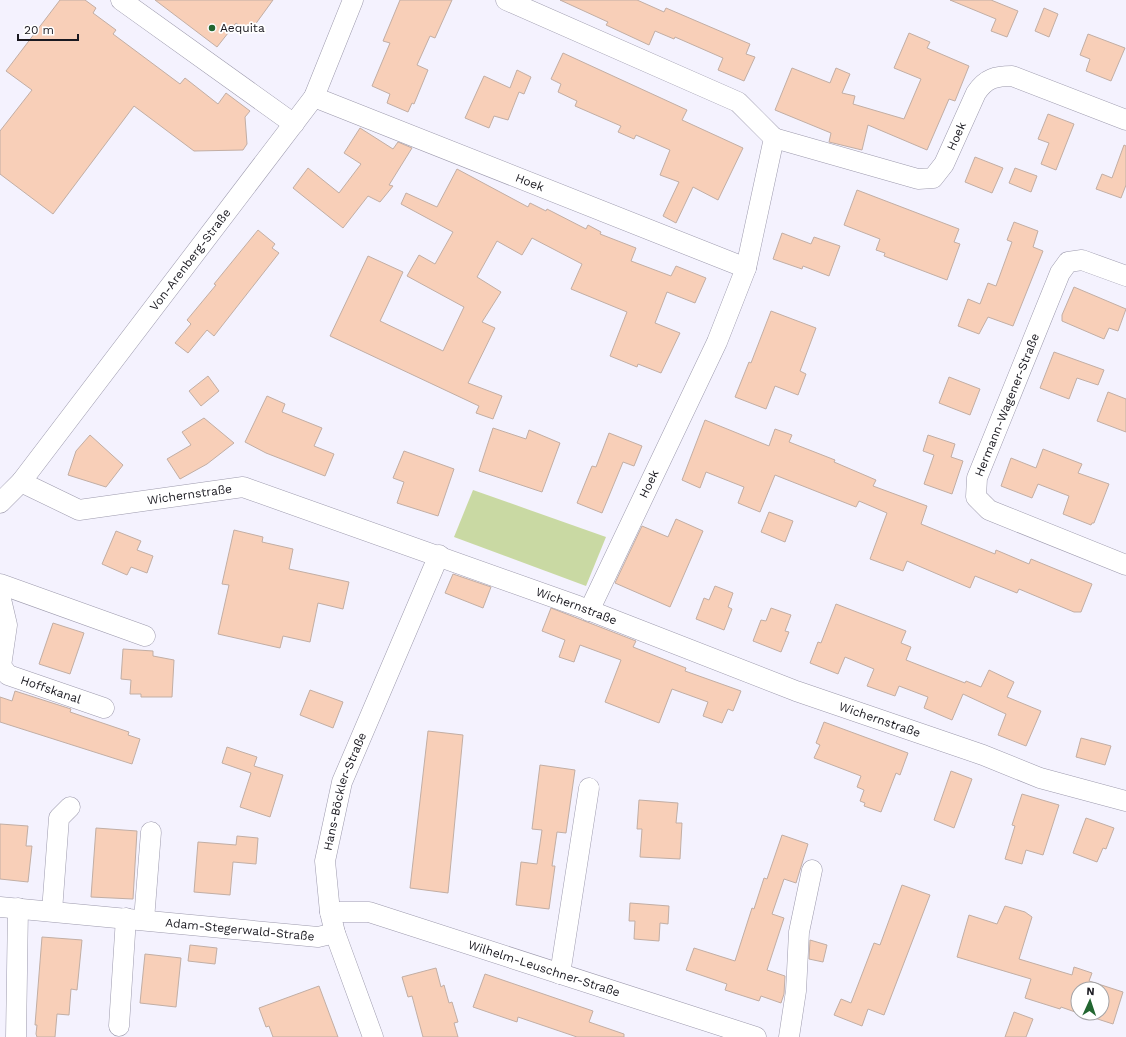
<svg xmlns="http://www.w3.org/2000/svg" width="1126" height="1037" font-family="'Work Sans',sans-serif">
  <rect width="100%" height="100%" fill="#f4f2fe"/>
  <polygon fill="#c9d9a3" points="473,490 606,537 586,586 454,537"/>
  <g fill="#f8cfb8" stroke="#c2aea4">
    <polygon points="60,0 85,0 96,8 93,13 116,30 113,34 180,84 185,78 218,104 226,93 250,111 245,117 247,144 243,150 194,151 134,106 53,214 0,174 0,131 32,90 6,71"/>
    <polygon points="155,0 273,0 249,33 236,23 217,47"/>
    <polygon points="400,0 452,0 435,38 430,36 417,65 428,70 414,104 412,103 408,112 387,103 390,94 372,86 390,43 383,41"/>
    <polygon points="560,0 637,0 664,12 666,8 750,44 746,54 755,57 744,81 718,70 723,58 675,37 674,39 655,31 649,45 606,25 608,22"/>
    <polygon points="950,0 991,0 1018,11 1007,37 991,31 996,19"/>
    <polygon points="1044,8 1058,14 1049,37 1035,31"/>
    <polygon points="909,33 930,42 927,48 969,66 955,101 949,99 927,150 868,125 862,150 829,142 831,133 775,110 792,68 830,83 836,68 850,74 842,93 855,96 853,104 904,119 921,79 894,68"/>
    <polygon points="1088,34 1125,48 1111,81 1086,71 1090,59 1080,55"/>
    <polygon points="563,53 687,110 682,120 743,148 718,200 693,187 676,223 663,216 679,182 660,175 670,150 636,135 634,139 618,132 621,126 575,106 577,101 558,92 561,84 551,79"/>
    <polygon points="517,70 531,77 524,94 519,92 508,120 494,116 489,128 465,118 484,76 510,88"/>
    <polygon points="1048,114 1074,124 1056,170 1041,164 1049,143 1038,139"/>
    <polygon points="360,128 393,149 398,142 412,148 389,185 393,186 380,202 368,196 343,228 293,188 308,168 339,193 361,164 344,153"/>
    <polygon points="1124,145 1126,146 1126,185 1121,198 1096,189 1102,174 1112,178"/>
    <polygon points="975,157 1003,168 992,193 965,182"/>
    <polygon points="1015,168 1037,176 1031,192 1009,183"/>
    <polygon points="457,169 528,207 530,203 546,211 547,209 586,229 588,225 601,232 600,234 636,248 631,261 671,276 676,266 706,278 695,303 667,292 655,323 680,333 661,373 638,364 637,367 610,356 627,312 571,289 582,264 532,238 522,255 497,241 477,277 501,292 482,322 495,328 468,383 502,396 493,419 476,413 479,406 330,336 368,256 403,272 380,321 443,351 464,307 407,276 419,255 435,264 453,232 401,204 406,193 437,207"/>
    <polygon points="857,190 959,229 954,242 960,244 947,280 884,256 885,253 876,250 880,239 844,225"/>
    <polygon points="1014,222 1038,231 1033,247 1043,251 1013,326 988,317 979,334 958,326 968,299 980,304 988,283 996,286 1012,242 1007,240"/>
    <polygon points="258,230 275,244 272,248 279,253 214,336 207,330 188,353 175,343 191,324 187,320 216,285 214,284"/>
    <polygon points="782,233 811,244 814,237 840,246 829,276 803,266 802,269 773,259"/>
    <polygon points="1074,287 1126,309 1118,331 1109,328 1104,339 1062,321 1062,315"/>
    <polygon points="771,311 816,328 800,371 806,374 798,395 775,386 766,409 735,397 749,362 751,363"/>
    <polygon points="1054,352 1104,370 1098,385 1077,378 1069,399 1040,388"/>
    <polygon points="208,376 219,391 201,406 189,391"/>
    <polygon points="949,377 980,389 970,415 939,403"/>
    <polygon points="1108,392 1126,399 1126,432 1097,421"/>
    <polygon points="267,396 285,404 282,412 322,428 314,446 334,454 325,476 266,453 245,442"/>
    <polygon points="204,418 234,443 207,464 180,479 167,459 191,445 182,432"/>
    <polygon points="705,420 769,446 775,429 792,435 789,442 835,460 834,462 876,480 873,486 927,506 921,524 995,554 996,550 1029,564 1031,559 1092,584 1081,612 1074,612 1019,589 1017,593 975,576 970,588 907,561 903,571 870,559 887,513 859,501 856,507 775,475 760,512 738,503 744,487 706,472 700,488 682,480"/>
    <polygon points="493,428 526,439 529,430 560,443 542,492 479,471"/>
    <polygon points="609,433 642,446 634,466 623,462 602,513 577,503 592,466 596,467"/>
    <polygon points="90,435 123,465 106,487 68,475 76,451"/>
    <polygon points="928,435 955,444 951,457 963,461 952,494 924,484 934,455 923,451"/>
    <polygon points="1043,449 1082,464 1078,473 1109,484 1094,523 1092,523 1091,525 1063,514 1069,496 1038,484 1032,498 1001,486 1011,458 1036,468"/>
    <polygon points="404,451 454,469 438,516 397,503 404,482 393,478"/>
    <polygon points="769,512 793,521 785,542 761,532"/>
    <polygon points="676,519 703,531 670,607 615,583 642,526 668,537"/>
    <polygon points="234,530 263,537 262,542 293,549 289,569 349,582 343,609 318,603 310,642 283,636 280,648 218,634 229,585 222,584"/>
    <polygon points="116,531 141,541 137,550 153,556 147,573 131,567 127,575 102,564"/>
    <polygon points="453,574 491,587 483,608 445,593"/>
    <polygon points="715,586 733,593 728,607 732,609 724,630 696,619 704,598 709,600"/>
    <polygon points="836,604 906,631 901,643 911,647 906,660 965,683 966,681 981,687 989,670 1014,682 1007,697 1041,711 1026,746 998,735 1006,714 963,694 952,720 924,708 928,697 899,686 895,696 867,686 874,669 845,657 838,674 810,663 818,642 821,643"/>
    <polygon points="551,608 636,641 633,647 686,668 685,671 741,691 733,711 728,709 722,723 703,716 708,702 672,689 659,723 605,702 621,660 580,645 574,662 559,657 565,640 542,631"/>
    <polygon points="771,608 791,615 785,631 789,632 781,652 753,641 761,620 766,621"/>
    <polygon points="53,623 84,633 70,674 39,664"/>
    <polygon points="123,649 153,651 153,656 174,660 172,697 141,697 141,694 130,694 131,680 121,679"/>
    <polygon points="310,690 343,702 333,728 300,715"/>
    <polygon points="15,691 71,709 70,712 129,732 128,735 140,739 132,764 0,722 0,697 12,701"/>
    <polygon points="824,722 908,753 900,775 896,773 881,812 864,806 865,803 860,801 864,790 857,787 861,776 814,758 820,745 816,743"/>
    <polygon points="428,731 463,735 448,893 410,888"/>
    <polygon points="1081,738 1111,746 1105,765 1076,757"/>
    <polygon points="227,747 257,757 254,766 283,775 270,817 240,807 251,773 222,763"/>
    <polygon points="540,765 575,770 566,833 557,832 552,866 555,866 549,909 516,905 521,862 537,864 542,830 532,829"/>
    <polygon points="951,771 972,779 954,828 934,820"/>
    <polygon points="1022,794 1059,805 1043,855 1026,850 1022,864 1005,859 1015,826 1012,825"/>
    <polygon points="639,800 678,803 676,823 682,823 680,859 640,857 642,829 637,829"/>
    <polygon points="1086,818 1114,828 1106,849 1103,848 1097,862 1073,853"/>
    <polygon points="0,824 28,826 26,846 32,846 28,882 0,879"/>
    <polygon points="96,828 137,831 133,899 91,897"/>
    <polygon points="782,835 808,844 796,883 784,879 772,914 784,918 767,970 785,976 784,994 781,1003 761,996 759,1001 725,990 727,984 686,970 694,948 735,961 752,908 754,909 764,878 767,879"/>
    <polygon points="237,836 258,838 256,864 233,862 230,895 194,892 198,842 236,845"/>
    <polygon points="902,885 930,895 884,1015 868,1009 862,1026 834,1015 841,999 851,1003 874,943 880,945"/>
    <polygon points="630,903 669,906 668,924 660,923 659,941 634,939 635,921 629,921"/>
    <polygon points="1005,906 1025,912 1032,917 1019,959 1072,975 1074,967 1092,973 1089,981 1123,992 1113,1024 1079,1013 1102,1013 1102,989 1078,989 1078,1013 1061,1007 1060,1009 1025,998 1031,979 957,957 969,915 997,924"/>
    <polygon points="42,937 82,940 77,990 71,989 69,1015 57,1014 55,1037 37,1037 36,1034 37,1025 35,1025"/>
    <polygon points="810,940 827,945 823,962 809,959"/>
    <polygon points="190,945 217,948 215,964 188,961"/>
    <polygon points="145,954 181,958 176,1007 140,1003"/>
    <polygon points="436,968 441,987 444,985 449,1003 452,1002 458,1022 454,1023 458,1037 423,1037 412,996 408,997 402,977"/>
    <polygon points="485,974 593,1011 589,1022 624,1034 624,1037 577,1037 518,1017 517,1022 473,1007"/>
    <polygon points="319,986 338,1037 273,1037 269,1026 266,1027 259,1008"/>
    <polygon points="1014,1012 1033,1019 1026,1037 1005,1037"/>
  </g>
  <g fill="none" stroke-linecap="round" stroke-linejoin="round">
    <g stroke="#9d9aad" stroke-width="21">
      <g id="minor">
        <polyline points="121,0 294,124"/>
        <polyline points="506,0 738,102 774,138 746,268 717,342 589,611"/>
        <path id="s1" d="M314 97 746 268"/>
        <path id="s2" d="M774 138 918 179 933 178 944 164 976 93C986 78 996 76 1012 76L1126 120"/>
        <polyline points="1126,276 1082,260 1068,262 1060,273 977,478 976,497 989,510 1126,565"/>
        <path id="s3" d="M21 482 79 510 243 487 578 606 796 691 983 755 1040 778 1126 801"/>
        <path id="s4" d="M0 503 21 482 314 97 353 0"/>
        <polyline points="0,584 145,636"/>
        <path id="s5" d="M0 595 7 625 1 666 8 675 104 708"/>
        <path id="s6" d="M0 907 318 937 335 933"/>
        <polyline points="52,911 59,818 70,807"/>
        <path id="s7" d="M330 912H369L756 1037"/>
        <polyline points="144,920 151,832"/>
        <polyline points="560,974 589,788"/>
        <polyline points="119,1026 126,918"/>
        <polyline points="16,1037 18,908"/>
        <path id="s8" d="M373 1037 335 933 330 912 325 861 342 782 439 555"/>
        <polyline points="789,1037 796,991 799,932 812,870"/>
      </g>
    </g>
    <use href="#minor" stroke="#fff" stroke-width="20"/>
  </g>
  <circle fill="#226631" stroke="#fff" stroke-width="1.5" cx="212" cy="28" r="4"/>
  <g text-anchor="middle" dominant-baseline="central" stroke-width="3.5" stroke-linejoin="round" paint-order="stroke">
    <g font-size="12" fill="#1a1920" stroke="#fff" text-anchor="start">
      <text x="220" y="28">Aequita</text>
    </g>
    <g font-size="12" fill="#1a1920" stroke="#fff">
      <text stroke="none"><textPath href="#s2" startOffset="213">Hoek</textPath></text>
      <text stroke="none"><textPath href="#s1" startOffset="232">Hoek</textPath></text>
      <text stroke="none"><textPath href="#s4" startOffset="309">Von-Arenberg-Straße</textPath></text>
      <text transform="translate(1007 405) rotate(-68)">Hermann-Wagener-Straße</text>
      <text transform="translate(649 484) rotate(-65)">Hoek</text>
      <text stroke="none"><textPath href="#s3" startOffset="176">Wichernstraße</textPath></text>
      <text stroke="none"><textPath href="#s3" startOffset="584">Wichernstraße</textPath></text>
      <text stroke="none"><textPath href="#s5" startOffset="129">Hoffskanal</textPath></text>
      <text stroke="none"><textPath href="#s3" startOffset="908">Wichernstraße</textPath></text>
      <text stroke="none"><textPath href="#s8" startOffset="256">Hans-Böckler-Straße</textPath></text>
      <text stroke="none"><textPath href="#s6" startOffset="241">Adam-Stegerwald-Straße</textPath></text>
      <text stroke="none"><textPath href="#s7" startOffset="223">Wilhelm-Leuschner-Straße</textPath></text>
    </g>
  </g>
  <g transform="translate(1090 1001) rotate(3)"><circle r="19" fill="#ffffff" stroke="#a3a3a6"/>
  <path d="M0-3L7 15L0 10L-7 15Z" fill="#226631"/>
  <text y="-6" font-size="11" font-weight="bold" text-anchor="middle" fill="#1a1920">N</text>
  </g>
  <path d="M18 34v6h60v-6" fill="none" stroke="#1a1920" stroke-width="2"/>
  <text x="24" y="34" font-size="12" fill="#1a1920" stroke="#ffffff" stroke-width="3" paint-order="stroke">20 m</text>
</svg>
